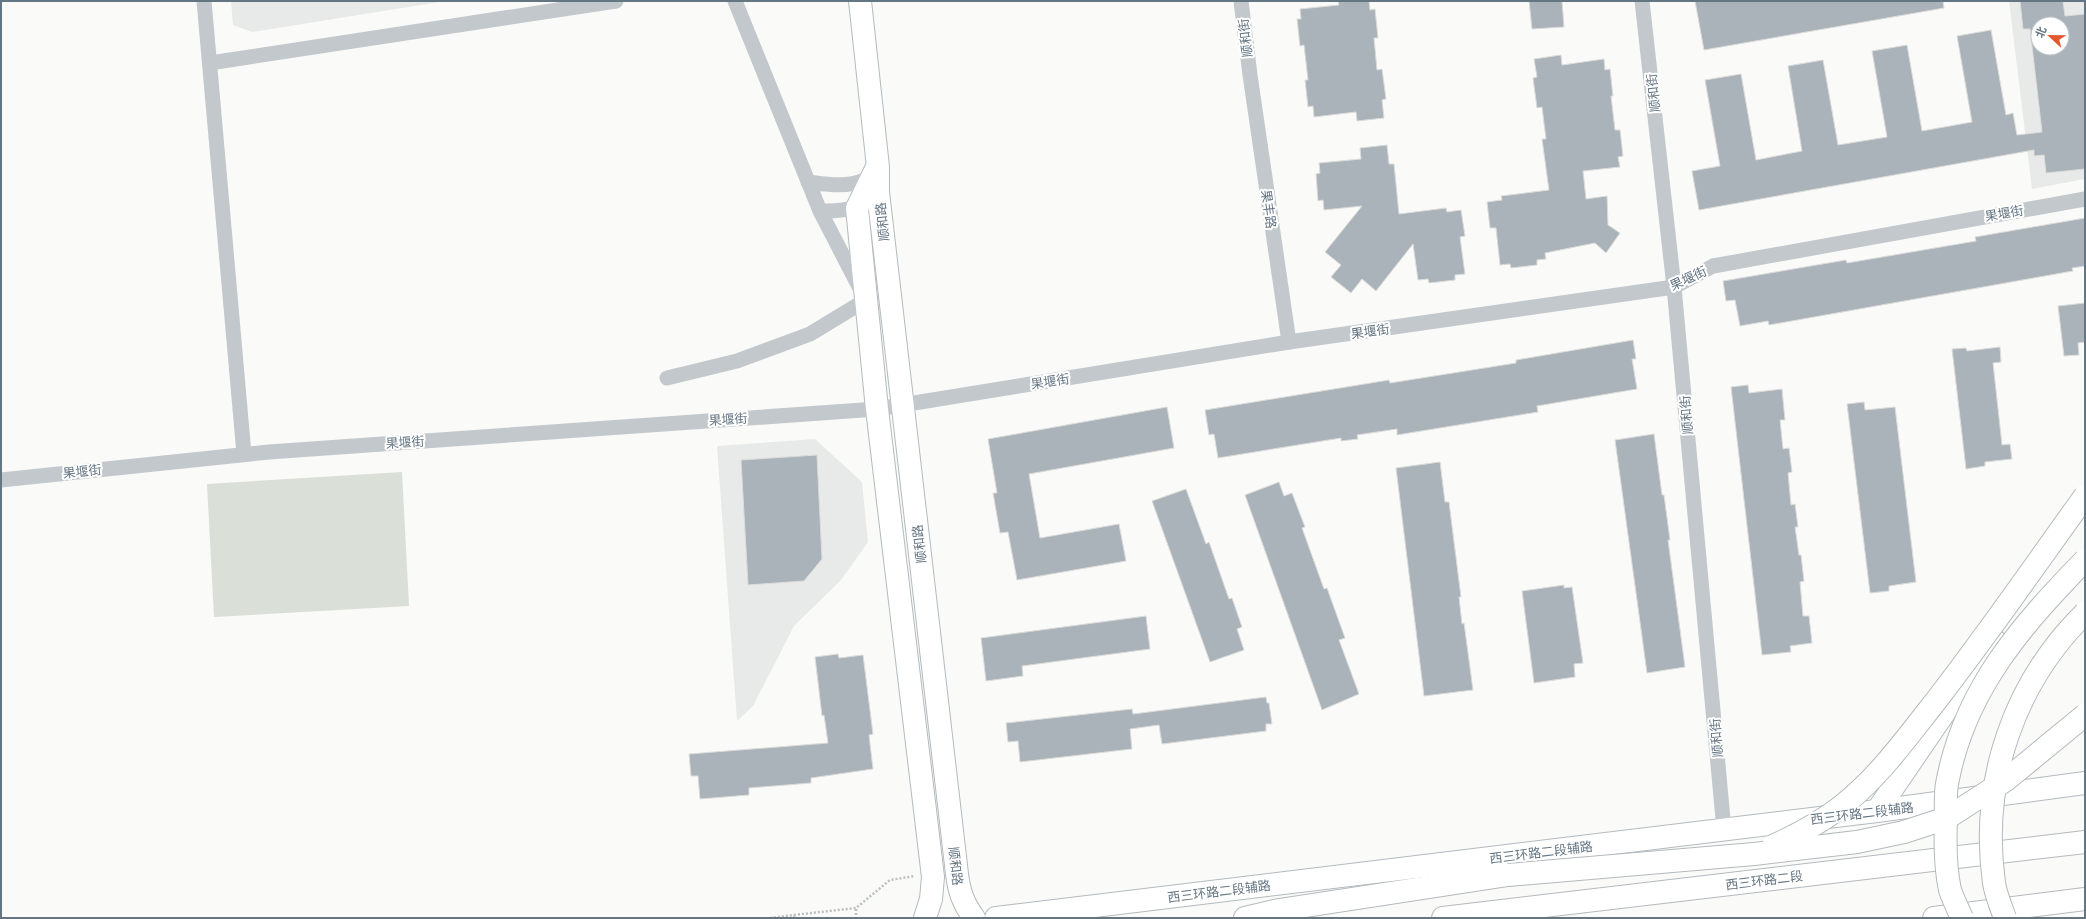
<svg xmlns="http://www.w3.org/2000/svg" width="2086" height="919" font-family="Barlow,'Noto Sans SC',sans-serif">
  <rect width="100%" height="100%" fill="#fafaf8"/>
  <g fill="#e8e9e9" fill-rule="evenodd">
    <polygon points="231,1 446,1 252,32 233,25"/>
    <path d="M2009 1H2085V179L2032 189ZM2038 24H2062V48H2038Z"/>
    <polygon points="815,439 862,482 868,542 841,580 794,626 753,706 737,721 717,446"/>
  </g>
  <polygon fill="#dadfd7" points="402,472 409,606 214,617 207,484"/>
  <g fill="#aab3b9" stroke="#dcdcda" fill-rule="evenodd">
    <polygon points="1338,1 1369,1 1370,10 1375,9 1378,38 1374,38 1377,70 1382,69 1386,99 1382,100 1384,118 1357,121 1356,112 1314,117 1313,106 1308,107 1305,80 1308,80 1304,45 1300,46 1297,19 1301,19 1300,9 1339,5"/>
    <polygon points="1529,1 1562,1 1564,27 1532,29"/>
    <polygon points="1695,1 1943,1 1944,8 1704,50"/>
    <path d="M2020 1H2063L2065 16 2085 14V169L2046 173 2044 155 2034 156V150L1699 210 1692 171 1720 166 1705 80 1741 74 1756 160 1802 151 1788 66 1823 60 1838 145 1887 137 1872 51 1907 45 1922 131 1972 122 1957 36 1991 30 2006 115 2013 113 2017 135 2042 132 2030 29H2023ZM2038 24H2062V48H2038Z"/>
    <polygon points="1561,55 1562,65 1604,59 1605,70 1610,69 1613,96 1611,96 1615,130 1620,130 1623,156 1618,157 1620,167 1583,171 1586,199 1607,196 1608,225 1620,233 1606,253 1595,243 1545,253 1546,259 1537,260 1537,265 1511,268 1510,264 1500,265 1496,228 1490,228 1487,202 1502,200 1501,196 1549,190 1542,139 1546,139 1542,107 1537,108 1533,78 1537,77 1534,59"/>
    <polygon points="1387,145 1389,164 1394,164 1399,214 1446,208 1447,212 1461,210 1465,236 1460,237 1465,274 1455,275 1455,280 1429,283 1428,279 1418,280 1413,244 1376,291 1362,279 1351,293 1331,277 1341,265 1325,252 1362,206 1324,210 1323,200 1318,201 1316,174 1320,173 1319,163 1361,159 1360,148"/>
    <polygon points="2085,218 2085,266 2072,268 2073,271 1769,325 1768,321 1740,326 1735,300 1726,301 1723,281 1846,260 1847,263 1976,241 1975,237"/>
    <polygon points="2085,303 2085,342 2078,343 2079,355 2064,356 2058,306"/>
    <polygon points="1633,340 1636,359 1632,359 1637,389 1537,406 1538,412 1397,435 1397,429 1357,435 1358,439 1341,441 1341,438 1218,458 1214,434 1209,435 1205,410 1389,380 1390,383 1516,363 1516,360"/>
    <polygon points="2000,347 2001,362 1993,363 2002,445 2010,444 2012,459 1985,462 1985,466 1966,469 1952,349 1966,348 1967,351"/>
    <polygon points="1748,385 1749,393 1782,389 1785,420 1780,420 1783,449 1789,448 1792,472 1788,473 1791,505 1795,504 1798,527 1795,527 1799,555 1801,555 1804,581 1800,582 1803,616 1809,616 1812,643 1790,646 1791,652 1762,655 1731,387"/>
    <polygon points="1864,402 1865,410 1895,407 1916,582 1889,586 1889,591 1870,593 1847,404"/>
    <polygon points="1167,407 1174,448 1029,474 1040,538 1119,524 1126,561 1017,580 1008,532 1000,533 993,493 997,493 988,439"/>
    <polygon points="1654,434 1662,495 1664,495 1670,540 1668,540 1685,667 1647,673 1615,440"/>
    <polygon points="817,455 822,559 804,581 748,585 741,460"/>
    <polygon points="1440,462 1445,502 1449,502 1461,597 1459,597 1462,624 1464,623 1473,690 1424,696 1396,468"/>
    <polygon points="1279,482 1284,496 1292,493 1305,527 1302,528 1324,589 1327,588 1345,638 1339,640 1359,694 1322,710 1245,495"/>
    <polygon points="1186,489 1206,544 1209,542 1229,599 1232,598 1242,627 1237,629 1244,650 1210,662 1152,501"/>
    <polygon points="1564,585 1564,588 1572,587 1583,663 1574,664 1575,677 1534,683 1522,591"/>
    <polygon points="1146,616 1150,649 1022,666 1023,676 986,681 981,638"/>
    <polygon points="838,654 839,658 863,655 873,734 869,735 873,769 811,778 811,783 749,788 749,795 700,799 698,776 691,776 689,754 828,743 824,715 822,716 815,657"/>
    <polygon points="1266,697 1267,703 1269,703 1272,724 1266,724 1266,731 1162,744 1159,725 1130,729 1132,749 1020,762 1018,741 1008,742 1006,723 1132,709 1133,714"/>
  </g>
  <g fill="none" stroke-linecap="round" stroke-linejoin="round">
    <g stroke="#b3babf" stroke-width="24">
      <g id="secondary">
        <path d="M860 1 878 167V192L957 874C959 891 963 903 974 918"/>
        <polyline points="876,169 857,208 877,409 933,877 931,899 925,918"/>
        <polyline points="1877,811 1994,640"/>
        <polyline points="996,918 1877,811 2085,783"/>
      </g>
    </g>
    <g stroke="#b4b9bd" stroke-width="24">
      <g id="highway">
        <polyline points="1245,918 1279,910 1508,875"/>
        <polyline points="1443,918 2085,842"/>
        <polyline points="1934,918 2085,899"/>
      </g>
    </g>
    <g stroke="#bbbfc2" stroke-width="2.5" stroke-dasharray="2 2" stroke-linecap="butt">
      <polyline points="856,909 856,918"/>
      <polyline points="794,915 856,908 890,880 915,876"/>
      <polyline points="770,918 794,915 795,918"/>
    </g>
    <g stroke="#c3c8cc" stroke-width="15">
      <polyline points="204,1 244,454"/>
      <polyline points="1241,1 1250,75 1289,342"/>
      <polyline points="1642,1 1674,287 1724,830"/>
      <polyline points="210,63 616,1"/>
      <path d="M808 182C825 184 847 188 864 180 868 179 871 174 873 172"/>
      <path d="M820 211C836 211 851 211 865 202"/>
      <polyline points="667,378 737,361 810,334 866,300 820,211 735,1"/>
      <polyline points="1,480 269,452 877,409 1289,342 1674,287 1713,266 2085,199"/>
    </g>
    <use href="#secondary" stroke="#fff" stroke-width="22"/>
    <use href="#highway" stroke="#fff" stroke-width="22"/>
    <g stroke="#b4b9bd" stroke-width="24" stroke-linecap="butt">
      <g id="highway-bridge">
        <path d="M1773 846C1797 835 1822 822 1843 805 1876 779 1903 743 1928 711 1983 641 2033 568 2085 496"/>
        <polyline points="1508,875 1754,854 1857,842 1904,832 1947,818 2006,780 2085,715"/>
        <path d="M1962 918C1958 909 1953 899 1950 890 1945 867 1945 843 1946 820 1946 808 1945 795 1947 784 1964 690 2021 626 2085 560"/>
        <path d="M2005 918C2001 907 1996 895 1994 883 1980 782 2013 684 2085 613"/>
      </g>
    </g>
    <use href="#highway-bridge" stroke="#fff" stroke-width="22"/>
  </g>
  <g text-anchor="middle" dominant-baseline="central" stroke-width="4" stroke-linejoin="round" paint-order="stroke">
    <g font-size="13" fill="#657683" stroke="#fff">
      <text transform="translate(1245 38) rotate(-97)">顺和街</text>
      <text transform="translate(1653 93) rotate(-96)">顺和街</text>
      <text transform="translate(1269 209) rotate(82)">果丰路</text>
      <text transform="translate(2004 213) rotate(-10)">果堰街</text>
      <text transform="translate(882 222) rotate(-96)">顺和路</text>
      <text transform="translate(1688 278) rotate(-25)">果堰街</text>
      <text transform="translate(1370 331) rotate(-8)">果堰街</text>
      <text transform="translate(1050 381) rotate(-9)">果堰街</text>
      <text transform="translate(1686 415) rotate(-95)">顺和街</text>
      <text transform="translate(728 419) rotate(-4)">果堰街</text>
      <text transform="translate(405 442) rotate(-4)">果堰街</text>
      <text transform="translate(82 471) rotate(-6)">果堰街</text>
      <text transform="translate(919 544) rotate(-97)">顺和路</text>
      <text transform="translate(1716 738) rotate(-95)">顺和街</text>
      <text transform="translate(1862 813) rotate(-7)">西三环路二段辅路</text>
      <text transform="translate(1541 852) rotate(-7)">西三环路二段辅路</text>
      <text transform="translate(956 866) rotate(83)">顺和路</text>
      <text transform="translate(1764 880) rotate(-7)">西三环路二段</text>
      <text transform="translate(1219 891) rotate(-7)">西三环路二段辅路</text>
    </g>
  </g>
  <rect width="2086" height="919" fill="none" stroke="#657683" stroke-width="4"/>
  <g transform="translate(2050 36) rotate(292)"><circle r="19" fill="#ffffff" stroke="#c1c8cd"/>
  <path d="M0-3L7 15L0 10L-7 15Z" fill="#e4572e"/>
  <text y="-6" font-size="11" font-weight="bold" text-anchor="middle" fill="#657683">北</text>
  </g>
</svg>
